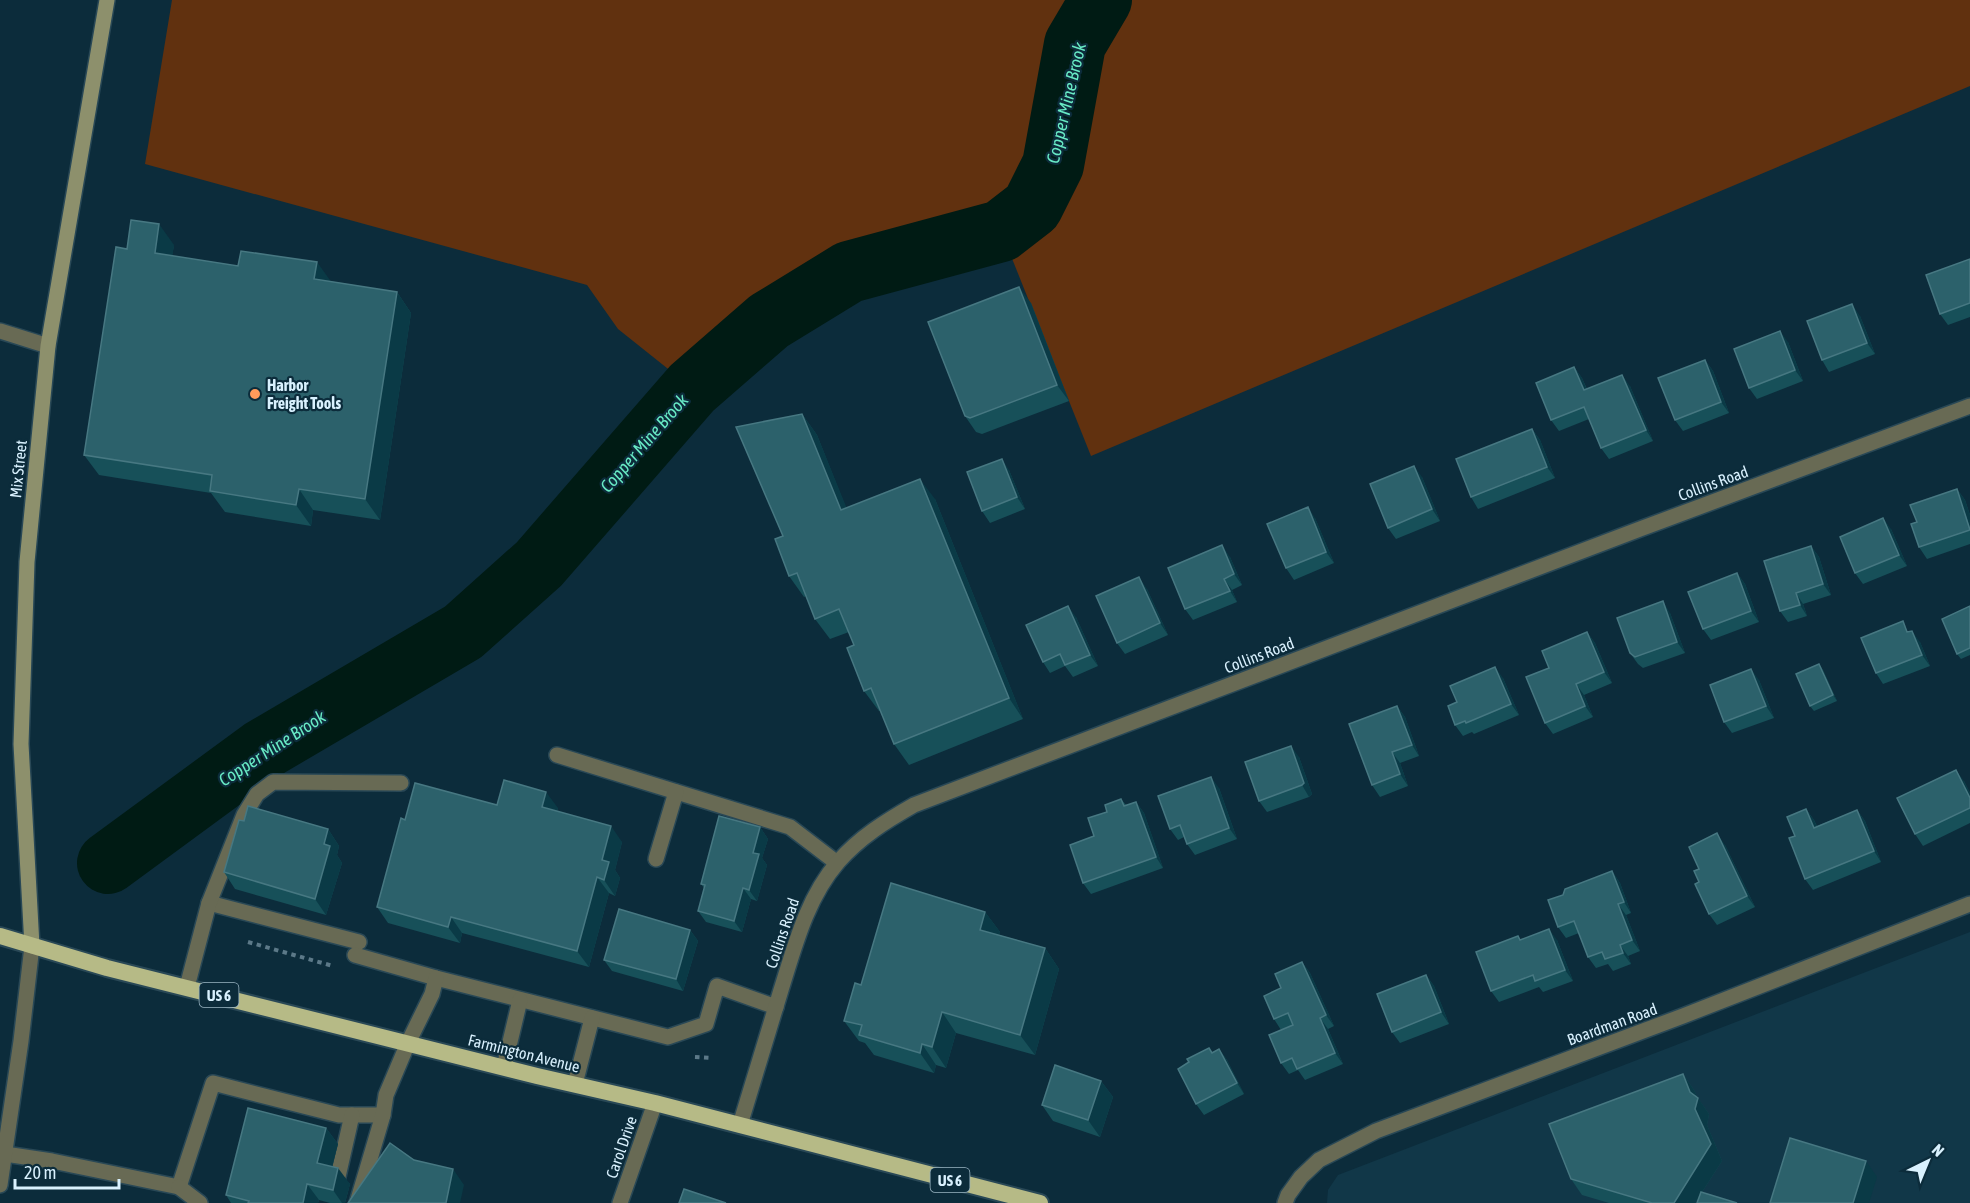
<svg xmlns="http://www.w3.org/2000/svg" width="1970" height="1203" font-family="'Asap Condensed',sans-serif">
  <rect width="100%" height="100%" fill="#0c2c3b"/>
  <polygon fill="#113748" points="1970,932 1970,1203 1327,1203 1328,1190 1338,1175"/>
  <polygon fill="#61310f" points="172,0 1970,0 1970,86 1091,456 1001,231 849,272 769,321 692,388 618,329 587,285 145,164"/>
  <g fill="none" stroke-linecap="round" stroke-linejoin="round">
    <polyline stroke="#001b14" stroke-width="62" points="108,863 262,750 463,632 539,564 692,388 769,321 849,272 1001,231 1032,207 1053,165 1075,44 1101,0"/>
    <g stroke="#294856" stroke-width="18">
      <g id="service">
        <polyline points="557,755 790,827 837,863"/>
        <polyline points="656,859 676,792"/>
        <polyline points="209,903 359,942"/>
        <polyline points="355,955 436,978 668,1037 706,1024 717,986 776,1007"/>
        <polyline points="187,987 209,903 244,815 257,794 273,782 401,783"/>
        <polyline points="504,1067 520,1000"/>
        <polyline points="575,1084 592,1018"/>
        <polyline points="5,1154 52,1161 179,1187 213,1083 339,1115 383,1115"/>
        <polyline points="337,1181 352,1115"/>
        <polyline points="179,1187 200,1203"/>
        <polyline points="357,1203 383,1115 386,1095 408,1043 432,994 436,978"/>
      </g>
    </g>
    <g stroke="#294856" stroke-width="18">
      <g id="minor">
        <polyline points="0,331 48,346"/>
        <path d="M740 1125C754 1080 767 1035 781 990 795 945 807 898 838 862 860 837 886 821 914 805L1640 529 1970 406"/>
        <polyline points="620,1203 655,1103"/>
        <polyline points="1285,1203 1288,1195 1301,1177 1319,1160 1376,1131 1683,1016 1970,904"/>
      </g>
    </g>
    <g stroke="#294856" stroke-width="18">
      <polyline id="tertiary" points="0,1185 21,1041 32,946"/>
    </g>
    <g stroke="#294856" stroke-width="18">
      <polyline id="secondary" points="32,946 21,744 27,562 48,346 107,0"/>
    </g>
    <g stroke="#294856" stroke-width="20">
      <polyline id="trunk" points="0,936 107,968 537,1076 655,1103 1040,1203"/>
    </g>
    <g stroke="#5c7988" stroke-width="4" stroke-dasharray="4.5 4.5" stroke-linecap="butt">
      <polyline points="248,942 333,966"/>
      <polyline points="695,1057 712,1058"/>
    </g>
    <use href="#service" stroke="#686a54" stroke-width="15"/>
    <use href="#minor" stroke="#686a54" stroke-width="15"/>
    <use href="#tertiary" stroke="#686a54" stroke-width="15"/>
    <use href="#secondary" stroke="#8d906c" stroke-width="15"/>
    <use href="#trunk" stroke="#b6ba86" stroke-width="16"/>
  </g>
  <g fill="#175059">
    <polygon points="174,245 172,256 397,292 411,313 380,520 313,510 311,526 225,512 211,493 99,475 84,455"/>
    <polygon points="1970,259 1970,317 1948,325 1940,314"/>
    <polygon points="1031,303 1069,401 982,434 976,432 965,416"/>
    <polygon points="1860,316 1875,354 1829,372 1822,360"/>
    <polygon points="1788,342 1803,381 1757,399 1749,388"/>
    <polygon points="1705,360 1713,371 1729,413 1683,431 1675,420"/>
    <polygon points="1574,367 1582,378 1587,389 1630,386 1653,441 1609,459 1601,448 1589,419 1559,431 1551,420"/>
    <polygon points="802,414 817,435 846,508 935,499 1023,719 909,765 894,744 881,711 879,711 864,691 854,645 849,632 830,639 815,619 806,596 804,597 789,576"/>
    <polygon points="1532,429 1540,440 1555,478 1478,509 1471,497"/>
    <polygon points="1009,470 1025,509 990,523 982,511"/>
    <polygon points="1422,477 1440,521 1396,539 1388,528"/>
    <polygon points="1957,489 1965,500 1970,515 1970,544 1927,559 1919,547 1917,522"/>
    <polygon points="1315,518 1334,563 1294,580 1286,568"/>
    <polygon points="1891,529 1907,566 1863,584 1855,573"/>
    <polygon points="1811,546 1819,557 1831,595 1803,604 1807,616 1788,622 1780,611"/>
    <polygon points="1230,557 1242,585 1232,590 1237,602 1193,620 1185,609"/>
    <polygon points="1737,573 1745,584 1759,622 1711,640 1703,629"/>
    <polygon points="1147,589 1168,635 1125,654 1117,643"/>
    <polygon points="1970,606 1970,655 1961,659 1957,654"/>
    <polygon points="1670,613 1685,653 1643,668 1638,664 1630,653"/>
    <polygon points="1076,617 1098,666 1073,677 1065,666 1050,673 1043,662"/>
    <polygon points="1587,632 1595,643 1612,683 1584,695 1593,717 1553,734 1545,723 1549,668"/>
    <polygon points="1920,642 1930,666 1883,684 1876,673"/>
    <polygon points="1819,664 1823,670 1837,701 1814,711 1810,706"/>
    <polygon points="1503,678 1519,715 1474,734 1472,732 1463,736 1455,725"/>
    <polygon points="1759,680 1774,718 1732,733 1724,722"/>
    <polygon points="1397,706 1405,717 1419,756 1400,763 1408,786 1380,797 1372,785"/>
    <polygon points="1299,757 1312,794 1309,797 1267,812 1259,801"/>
    <polygon points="1964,781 1970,793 1970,823 1923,846 1915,834"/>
    <polygon points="1219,788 1237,839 1195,855 1187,844 1184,837 1178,840 1170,829"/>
    <polygon points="1121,799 1126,805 1136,802 1144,813 1163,868 1091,894 1083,883 1094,836 1107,812"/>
    <polygon points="497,805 558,808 557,811 622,842 615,870 620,878 615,896 609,893 589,967 462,933 460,943 388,923 377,907 405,820"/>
    <polygon points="1806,809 1814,820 1817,826 1857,810 1865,821 1881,862 1813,890 1805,879 1795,836"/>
    <polygon points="760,827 768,839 762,858 767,865 757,901 751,899 742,932 706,922 698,911 704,888 701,884"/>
    <polygon points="328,829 339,846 337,855 342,863 326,915 235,889 224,872"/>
    <polygon points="1725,845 1755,907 1717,925 1709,914 1699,882"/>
    <polygon points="1612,871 1620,883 1631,913 1626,915 1640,951 1628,956 1631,964 1613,971 1608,964 1596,968 1588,957 1579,933 1566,938 1558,927 1563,895"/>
    <polygon points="985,912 1000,932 999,935 1045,948 1059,969 1035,1055 956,1033 946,1068 936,1065 934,1073 874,1055 865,1043 859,1041 844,1021 861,985"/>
    <polygon points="690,930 698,941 683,991 612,971 604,960"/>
    <polygon points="1520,940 1557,940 1573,981 1543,992 1539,987 1499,1002 1491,991"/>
    <polygon points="1302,962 1310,973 1334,1026 1328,1029 1343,1064 1305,1080 1298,1070 1289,1074 1281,1063 1281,1030 1274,1019 1281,988"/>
    <polygon points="1426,975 1434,986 1449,1024 1400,1043 1392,1032"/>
    <polygon points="1209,1048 1212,1052 1219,1049 1227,1060 1244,1094 1204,1115 1196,1104 1189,1062"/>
    <polygon points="1683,1074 1694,1090 1697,1097 1709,1114 1707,1125 1722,1161 1695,1203 1609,1203 1582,1195 1571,1179"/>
    <polygon points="1101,1081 1113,1097 1100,1137 1053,1121 1042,1105"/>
    <polygon points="326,1128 338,1144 332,1167 350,1184 345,1203 330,1203 319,1200 318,1203 231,1203 226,1195"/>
  </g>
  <g fill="#0a3a46">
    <polygon points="159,224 174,245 170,274 155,253"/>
    <polygon points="317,262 332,283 314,279"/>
    <polygon points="1019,287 1031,303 1069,401 1057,385"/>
    <polygon points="397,292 411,313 380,520 365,499"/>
    <polygon points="1852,304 1860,316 1875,354 1867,343"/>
    <polygon points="1780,331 1788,342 1803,381 1795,370"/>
    <polygon points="1705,360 1713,371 1729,413 1721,402"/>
    <polygon points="1574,367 1582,378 1592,402 1584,390"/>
    <polygon points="1622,375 1630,386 1653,441 1646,430"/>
    <polygon points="802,414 817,435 856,531 841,510"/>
    <polygon points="1532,429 1540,440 1555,478 1547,467"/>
    <polygon points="1002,459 1009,470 1025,509 1017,497"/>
    <polygon points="1414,466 1422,477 1440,521 1432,509"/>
    <polygon points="920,479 935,499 1023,719 1009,698"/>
    <polygon points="299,489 313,510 311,526 296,505"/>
    <polygon points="1957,489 1965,500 1970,515 1970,528"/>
    <polygon points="1308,507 1315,518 1334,563 1326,552"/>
    <polygon points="1883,518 1891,529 1907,566 1899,555"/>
    <polygon points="1222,545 1230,557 1242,585 1234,574"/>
    <polygon points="1811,546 1819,557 1831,595 1823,584"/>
    <polygon points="1737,573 1745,584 1759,622 1751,611"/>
    <polygon points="1139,577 1147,589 1168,635 1160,623"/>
    <polygon points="1224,579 1232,590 1237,602 1230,591"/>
    <polygon points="1796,593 1803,604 1807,616 1800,605"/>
    <polygon points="1663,601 1670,613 1685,653 1677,642"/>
    <polygon points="1068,606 1076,617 1098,666 1090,655"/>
    <polygon points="1912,631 1920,642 1930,666 1922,655"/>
    <polygon points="1587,632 1595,643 1612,683 1604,672"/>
    <polygon points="1819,664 1823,670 1837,701 1833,695"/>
    <polygon points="1495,667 1503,678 1519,715 1511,704"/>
    <polygon points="1751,669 1759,680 1774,718 1766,706"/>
    <polygon points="1576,684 1584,695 1593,717 1585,706"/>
    <polygon points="1397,706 1405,717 1419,756 1412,745"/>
    <polygon points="1291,746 1299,757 1312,794 1309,797 1302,785"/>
    <polygon points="1392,752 1400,763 1408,786 1400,774"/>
    <polygon points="1956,770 1964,781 1970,793 1970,798"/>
    <polygon points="1211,777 1219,788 1237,839 1229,828"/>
    <polygon points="546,792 558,808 554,824 542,807"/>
    <polygon points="1136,802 1144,813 1163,868 1156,857"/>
    <polygon points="1806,809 1814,820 1822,839 1814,828"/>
    <polygon points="1857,810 1865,821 1881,862 1874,851"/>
    <polygon points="611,826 622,842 615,870 620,878 615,896 604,880 602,860"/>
    <polygon points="760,827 768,839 762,858 767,865 757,901 749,890 753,853"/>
    <polygon points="328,829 339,846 337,855 342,863 326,915 315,899 324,844"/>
    <polygon points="1717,833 1725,845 1755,907 1747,896"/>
    <polygon points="1612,871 1620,883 1631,913 1624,902"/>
    <polygon points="597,877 609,893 589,967 577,951"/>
    <polygon points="743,888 751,899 742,932 734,921"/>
    <polygon points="1618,904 1626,915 1640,951 1632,940"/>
    <polygon points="985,912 1000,932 995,950 980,930"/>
    <polygon points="451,917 462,933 460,943 448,927"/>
    <polygon points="1549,929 1557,940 1573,981 1565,970"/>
    <polygon points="690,930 698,941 683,991 676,979"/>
    <polygon points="1620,945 1628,956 1631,964 1623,953"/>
    <polygon points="1045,948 1059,969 1035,1055 1020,1035"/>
    <polygon points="1302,962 1310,973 1334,1026 1326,1015"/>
    <polygon points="1426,975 1434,986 1449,1024 1441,1012"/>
    <polygon points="942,1012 956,1033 946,1068 932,1047"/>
    <polygon points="1320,1018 1328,1029 1343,1064 1335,1053"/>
    <polygon points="922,1044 936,1065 934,1073 920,1053"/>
    <polygon points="1219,1049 1227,1060 1244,1094 1237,1083"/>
    <polygon points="1683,1074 1694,1090 1698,1099 1698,1098 1709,1114 1707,1125 1722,1161 1695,1203 1674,1203 1690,1092"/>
    <polygon points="1101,1081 1113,1097 1100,1137 1088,1120"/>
    <polygon points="326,1128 338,1144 329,1179 317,1163"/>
    <polygon points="1866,1161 1877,1177 1869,1203 1853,1203"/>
    <polygon points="338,1168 350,1184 345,1203 342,1203 333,1190"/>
    <polygon points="453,1169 464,1185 460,1203 446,1203"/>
    <polygon points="307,1184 319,1200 318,1203 303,1203"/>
  </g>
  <g fill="#2c616b" stroke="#477882" stroke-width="1.5">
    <polygon points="131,220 159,224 155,253 238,266 241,251 317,262 314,279 397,292 365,499 299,489 296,505 210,491 212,475 84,455 116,247 127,249"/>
    <polygon points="1970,259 1970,303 1940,314 1926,275"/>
    <polygon points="1019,287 1057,385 970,418 965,416 928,322"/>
    <polygon points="1852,304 1867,343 1822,360 1807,321"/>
    <polygon points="1780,331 1795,370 1749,388 1734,349"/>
    <polygon points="1705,360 1721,402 1675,420 1658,378"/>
    <polygon points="1574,367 1584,390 1622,375 1646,430 1601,448 1584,407 1551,420 1536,383"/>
    <polygon points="802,414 841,510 920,479 1009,698 894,744 871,688 864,691 847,648 854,645 839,609 815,619 797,573 789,576 775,539 783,536 736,427"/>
    <polygon points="1532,429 1547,467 1471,497 1456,459"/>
    <polygon points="1002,459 1017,497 982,511 967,472"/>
    <polygon points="1414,466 1432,509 1388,528 1370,484"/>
    <polygon points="1957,489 1970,530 1919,547 1911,524 1917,522 1910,505"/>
    <polygon points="1308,507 1326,552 1286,568 1267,524"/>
    <polygon points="1883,518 1899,555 1855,573 1840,537"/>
    <polygon points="1222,545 1234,574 1224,579 1230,591 1185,609 1168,568"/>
    <polygon points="1811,546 1823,584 1796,593 1800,605 1780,611 1764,561"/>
    <polygon points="1737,573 1751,611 1703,629 1688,592"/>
    <polygon points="1139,577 1160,623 1117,643 1096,596"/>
    <polygon points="1663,601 1677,642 1635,657 1630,653 1617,618"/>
    <polygon points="1068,606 1090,655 1065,665 1060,654 1043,662 1026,625"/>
    <polygon points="1970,606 1970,648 1957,654 1942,619"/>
    <polygon points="1903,621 1907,632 1912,631 1922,655 1876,673 1861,638"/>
    <polygon points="1587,632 1604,672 1576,684 1585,706 1545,723 1526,677 1549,668 1542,651"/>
    <polygon points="1819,664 1833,695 1810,706 1796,674"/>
    <polygon points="1495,667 1511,704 1466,723 1465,721 1455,725 1448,706 1457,702 1450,686"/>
    <polygon points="1751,669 1766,706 1724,722 1710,685"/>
    <polygon points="1397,706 1412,745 1392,752 1400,774 1372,785 1349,724"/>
    <polygon points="1291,746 1304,783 1302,785 1259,801 1245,762"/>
    <polygon points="1956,770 1970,798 1970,808 1915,834 1897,798"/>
    <polygon points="1211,777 1229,828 1187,844 1180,825 1170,829 1158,796"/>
    <polygon points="504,780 546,792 542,807 611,826 602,860 609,862 604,880 597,877 577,951 451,917 448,927 377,907 401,818 405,820 415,783 497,805"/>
    <polygon points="1121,799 1124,806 1136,802 1156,857 1083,883 1070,845 1094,836 1088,818 1107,812 1105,805"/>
    <polygon points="248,806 328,829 324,844 330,846 315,899 224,872 239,820 244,821"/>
    <polygon points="1806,809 1814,828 1857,810 1874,851 1805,879 1789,838 1795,836 1787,817"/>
    <polygon points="719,816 760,827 753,853 759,854 749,890 743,888 734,921 698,911 705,885 701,884"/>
    <polygon points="1717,833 1747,896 1709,914 1695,884 1699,882 1694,871 1699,869 1689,847"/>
    <polygon points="1612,871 1624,902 1618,904 1632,940 1620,945 1623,953 1605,959 1602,952 1588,957 1574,921 1558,927 1548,900 1563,895 1565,889"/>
    <polygon points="891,883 985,912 980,930 1045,948 1020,1035 942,1012 932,1047 922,1044 920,1053 859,1035 862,1025 844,1021 855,983 861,985"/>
    <polygon points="619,909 690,930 676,979 604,960"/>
    <polygon points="1549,929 1565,970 1535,981 1533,975 1491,991 1476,952 1518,936 1520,940"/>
    <polygon points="1302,962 1326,1015 1320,1018 1335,1053 1297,1069 1292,1058 1281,1063 1269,1035 1293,1025 1288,1013 1274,1019 1264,996 1281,988 1275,974"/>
    <polygon points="1426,975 1441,1012 1392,1032 1377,994"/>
    <polygon points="1209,1048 1212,1053 1219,1049 1237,1083 1196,1104 1178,1069 1189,1062 1187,1059"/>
    <polygon points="1055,1065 1101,1081 1088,1120 1042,1105"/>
    <polygon points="1683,1074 1690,1092 1698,1098 1695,1109 1711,1144 1674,1203 1652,1203 1571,1179 1549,1124"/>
    <polygon points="248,1108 326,1128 317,1163 338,1168 333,1190 307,1184 303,1203 248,1203 249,1201 226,1195"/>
    <polygon points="1790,1138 1866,1161 1853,1203 1770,1203"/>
    <polygon points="390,1143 414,1160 453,1169 446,1203 348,1203"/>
    <polygon points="684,1189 726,1203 679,1203"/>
    <polygon points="1701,1192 1737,1203 1697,1203"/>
  </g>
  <circle fill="#ff9b5b" stroke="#0c2c3b" stroke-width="2" cx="255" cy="394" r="6"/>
  <g text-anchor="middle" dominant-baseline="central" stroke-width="4.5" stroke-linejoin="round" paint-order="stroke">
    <g fill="#0c2c3b" stroke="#9cb6c4" stroke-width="1.5">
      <rect x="199.5" y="983" width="39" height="24" rx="4.5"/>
      <rect x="930.5" y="1168" width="39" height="24" rx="4.5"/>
    </g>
    <g font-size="15" font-weight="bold" fill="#d9f1fe">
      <text x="219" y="995">US 6</text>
      <text x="950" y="1180">US 6</text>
    </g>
    <g font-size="16" font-weight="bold" fill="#d9f1fe" stroke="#0c2c3b" text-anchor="start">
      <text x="267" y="385">Harbor<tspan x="267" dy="18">Freight Tools</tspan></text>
    </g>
    <g font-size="16" fill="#d9f1fe" stroke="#0c2c3b">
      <text transform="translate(18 469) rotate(-84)">Mix Street</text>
      <text transform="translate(1713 483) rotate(-20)">Collins Road</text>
      <text transform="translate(1259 655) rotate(-21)">Collins Road</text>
      <text transform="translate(782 933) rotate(-71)">Collins Road</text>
      <text transform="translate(1612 1024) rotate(-20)">Boardman Road</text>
      <text transform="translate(524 1053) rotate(14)">Farmington Avenue</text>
      <text transform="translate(621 1147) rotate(-71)">Carol Drive</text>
    </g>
    <g font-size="18" font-style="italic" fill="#68eac5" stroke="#0c2c3b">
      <text transform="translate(1066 103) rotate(-77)">Copper Mine Brook</text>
      <text transform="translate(644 443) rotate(-49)">Copper Mine Brook</text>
      <text transform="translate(272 748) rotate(-33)">Copper Mine Brook</text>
    </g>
  </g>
  <g transform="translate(1928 1161) rotate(43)" stroke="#0c2c3b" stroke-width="4.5" paint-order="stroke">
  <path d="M0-4.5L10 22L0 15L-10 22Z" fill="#d9f1fe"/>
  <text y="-9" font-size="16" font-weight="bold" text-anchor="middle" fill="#d9f1fe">N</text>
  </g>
  <path d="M15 1179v9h104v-9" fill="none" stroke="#d9f1fe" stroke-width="3"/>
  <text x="24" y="1179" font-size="18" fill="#d9f1fe" stroke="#0c2c3b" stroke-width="4.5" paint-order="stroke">20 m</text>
</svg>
